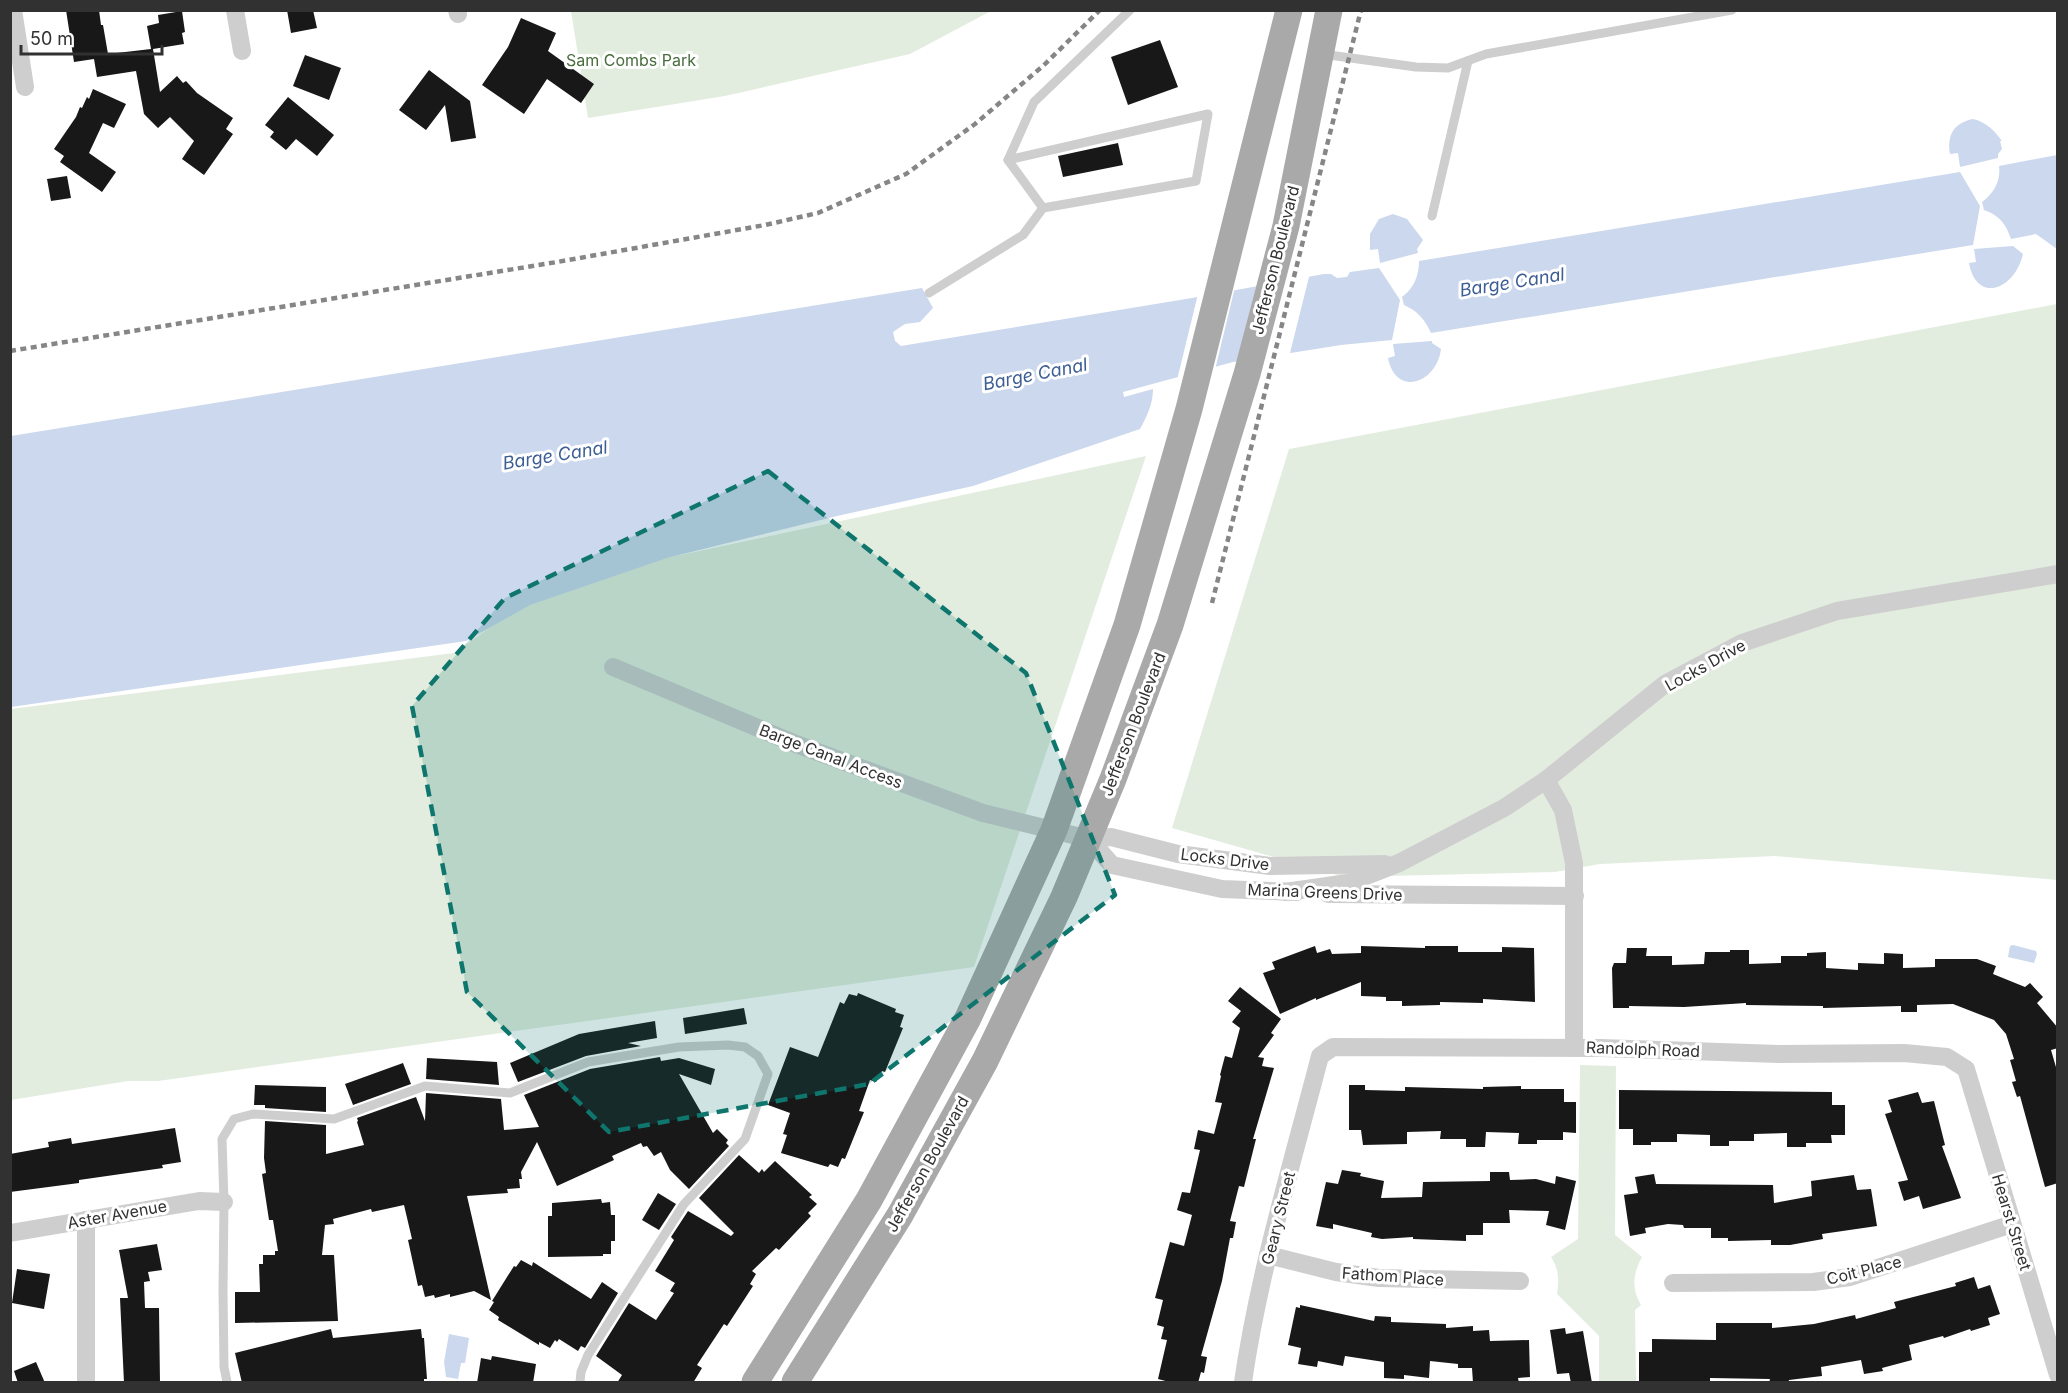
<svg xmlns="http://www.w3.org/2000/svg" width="2068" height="1393" font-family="Inter,sans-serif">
  <rect width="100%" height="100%" fill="#fff"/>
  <g fill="#e3eddf">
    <polygon points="571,11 991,11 910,54 725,96 588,118"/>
    <polygon points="2057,304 2057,880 1775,856 1600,864 1555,872 1344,877 1172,828 1289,449"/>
    <polygon points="1146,456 974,967 158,1081 128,1081 11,1100 11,709 454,653 554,582"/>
    <path d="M1580 1065 1616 1066 1615 1235 1642 1257C1633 1274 1631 1288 1641 1305L1635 1310 1636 1382H1599V1336L1557 1294C1559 1280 1559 1269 1551 1257L1578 1239Z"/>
  </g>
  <g fill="#cbd8ed">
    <path d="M1973 119C1986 122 1994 130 2002 141H2000L2002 149 1998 154V158L1960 167 1958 153 1950 154C1947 136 1953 123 1973 119Z"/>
    <path d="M2057 155V249L2036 234 2011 239C2006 224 1999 215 1984 210L1982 202C1994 193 2001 181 1999 166Z"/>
    <path d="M1960 172 1980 206 1973 245 1431 333C1425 320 1418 311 1404 305L1402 297C1414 288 1419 276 1419 261Z"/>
    <polygon points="1393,214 1407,219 1423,240 1417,249 1418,253 1380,263 1378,249 1370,250 1370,234 1379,219"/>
    <path d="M2013 246 2023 254C2015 289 1977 305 1969 263L1976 262 1974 249Z"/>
    <path d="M1379 268 1400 300 1392 340 1341 345 1233 362 1123 392 1124 397 1153 389C1153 404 1147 416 1140 429L973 486 837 516 667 558 530 605 466 641 11 707V436L922 288 933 308 920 322 905 324 893 332 895 341 901 346 1192 298 1324 274H1331L1337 278 1347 277 1350 272Z"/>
    <path d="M1432 341V343L1441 349C1437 383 1396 398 1388 358L1395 356 1393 344Z"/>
    <polygon points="2013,945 2036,951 2037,954 2034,963 2008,957 2010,946"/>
    <polygon points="449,1334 469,1338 465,1363 461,1363 458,1379 446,1377 444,1362"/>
  </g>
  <g fill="#fff">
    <polygon points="1310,273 1289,357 1236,365 1257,283"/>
    <polygon points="1235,287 1215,370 1177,380 1198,294"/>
  </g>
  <g fill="#181818">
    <polygon points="66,10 99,10 101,25 103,25 108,54 151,49 147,26 159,23 158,15 182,11 185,32 182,33 184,44 153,49 160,92 177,76 183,83 186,81 197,93 233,118 226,129 233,134 204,175 182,159 194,141 170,117 158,128 144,114 136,71 97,77 94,59 74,62"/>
    <polygon points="287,10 313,10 317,28 291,33"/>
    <polygon points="521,18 556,33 548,51 594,84 581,103 547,79 524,114 482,85 508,47"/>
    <polygon points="1160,40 1178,87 1128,105 1111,57"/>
    <polygon points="305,55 341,68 329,100 293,86"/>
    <polygon points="429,70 470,101 476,138 451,142 445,105 426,130 399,110"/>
    <polygon points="93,89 126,104 114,128 103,123 89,153 116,172 102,192 60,162 64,156 54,149 76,117 80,107 82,108 87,97 89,99"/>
    <polygon points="288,97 334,135 317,156 296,139 286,150 270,137 274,132 265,125"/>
    <polygon points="1118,143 1123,165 1063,177 1058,156"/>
    <polygon points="67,176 71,198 51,201 47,179"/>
    <polygon points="1315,946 1317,953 1330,949 1332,954 1361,953 1361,946 1425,948 1425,946 1458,946 1458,952 1502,952 1502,947 1534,948 1535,1002 1483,999 1483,1003 1440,1002 1440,1005 1402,1006 1402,1001 1386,1001 1386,997 1361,996 1361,982 1316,1000 1316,998 1280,1014 1263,973 1275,969 1272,962"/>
    <polygon points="1627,948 1647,948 1646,956 1672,956 1672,965 1704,964 1705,952 1730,952 1730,950 1749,950 1749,964 1781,963 1781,956 1807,956 1807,953 1826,952 1826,968 1858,970 1858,963 1884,964 1884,953 1903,954 1903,968 1935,967 1935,959 1977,959 1996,966 1993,974 2025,987 2030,983 2043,997 2037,1003 2058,1028 2058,1048 2051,1050 2058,1074 2058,1183 2045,1187 2020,1096 2017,1097 2012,1082 2016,1081 2010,1060 2014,1059 2006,1034 1994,1020 1953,1004 1917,1005 1917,1012 1901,1012 1901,1006 1823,1008 1823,1006 1746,1005 1746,1003 1684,1007 1629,1006 1629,1008 1613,1008 1612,968 1614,963 1626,963"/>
    <polygon points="1240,987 1281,1019 1271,1033 1274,1035 1258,1057 1264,1058 1262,1066 1274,1068 1253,1139 1256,1139 1244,1187 1239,1186 1230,1221 1236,1222 1233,1238 1230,1238 1222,1281 1201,1356 1207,1357 1204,1373 1201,1372 1198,1383 1173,1383 1158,1379 1167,1340 1161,1339 1164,1327 1157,1325 1163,1300 1155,1298 1170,1242 1184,1246 1192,1215 1177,1210 1182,1192 1190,1193 1200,1150 1194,1149 1198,1130 1214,1134 1222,1103 1215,1102 1221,1076 1220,1075 1225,1056 1232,1058 1240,1028 1232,1022 1241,1011 1228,1001"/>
    <polygon points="858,993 896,1009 895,1012 904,1015 900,1027 903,1028 885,1072 882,1071 876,1082 870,1080 859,1111 864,1112 845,1159 842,1158 838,1167 830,1164 828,1167 781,1153 787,1135 783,1134 790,1113 768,1105 790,1047 818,1057 840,1002 844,1004 849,994 857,996"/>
    <polygon points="744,1008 747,1024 685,1034 683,1018"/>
    <polygon points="655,1021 657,1038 628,1043 641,1046 586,1056 518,1082 510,1063 579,1034"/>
    <polygon points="660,1057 661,1061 679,1058 715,1069 711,1085 679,1074 713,1133 717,1129 728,1140 726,1143 729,1146 689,1189 670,1170 661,1152 654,1156 647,1146 643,1147 641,1143 612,1156 614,1160 557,1186 537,1142 521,1172 522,1179 519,1179 520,1188 507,1189 508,1193 467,1196 491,1300 474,1291 450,1297 450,1294 435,1298 434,1295 425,1297 422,1285 418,1286 408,1240 412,1239 404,1205 372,1212 371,1209 333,1219 334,1224 325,1225 322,1255 334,1255 338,1321 235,1323 235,1292 260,1292 259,1264 263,1264 263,1255 275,1255 275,1251 278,1251 273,1220 269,1220 262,1174 266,1173 264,1158 265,1121 326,1125 326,1154 364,1145 357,1122 358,1121 357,1118 416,1097 425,1121 426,1093 501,1099 504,1130 539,1127 524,1095 590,1069"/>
    <polygon points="427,1058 497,1062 499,1085 426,1079"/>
    <polygon points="403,1063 411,1084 353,1105 345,1084"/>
    <polygon points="255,1085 326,1087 326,1112 265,1108 265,1105 254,1105"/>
    <polygon points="1349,1085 1365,1085 1365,1090 1405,1091 1405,1087 1483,1089 1483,1087 1521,1086 1521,1089 1564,1089 1564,1102 1576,1102 1576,1133 1563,1132 1563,1140 1537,1140 1537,1144 1518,1144 1519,1133 1486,1132 1485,1147 1466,1147 1466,1139 1440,1139 1441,1131 1407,1132 1407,1144 1363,1145 1361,1130 1349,1130"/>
    <polygon points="1619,1090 1832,1092 1832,1105 1845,1105 1845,1135 1831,1135 1832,1143 1806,1143 1806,1147 1787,1147 1787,1133 1754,1134 1754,1141 1729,1141 1729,1146 1710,1146 1710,1135 1677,1134 1677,1142 1651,1142 1651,1145 1633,1145 1633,1129 1619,1129"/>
    <polygon points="1918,1092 1922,1103 1934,1101 1945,1145 1942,1146 1961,1198 1923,1209 1919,1196 1904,1201 1898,1182 1908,1180 1885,1114 1892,1112 1888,1100"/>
    <polygon points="175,1128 181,1162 162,1165 163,1168 79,1180 79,1183 10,1192 10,1154 49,1147 48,1142 71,1138 72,1144"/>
    <polygon points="739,1155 759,1173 762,1169 764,1172 775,1161 812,1195 809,1197 817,1204 808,1213 811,1216 779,1250 776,1248 752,1271 756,1274 750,1284 753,1286 727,1326 724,1324 697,1365 702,1368 693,1383 617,1383 622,1375 596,1356 629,1303 656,1320 674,1293 670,1291 675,1283 655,1271 674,1240 671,1237 688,1211 731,1236 734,1233 699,1198"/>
    <polygon points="1342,1170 1361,1173 1360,1176 1384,1181 1381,1198 1422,1197 1423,1182 1490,1181 1490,1172 1509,1172 1510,1180 1536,1179 1555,1184 1556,1176 1576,1181 1565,1230 1546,1225 1549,1211 1509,1210 1510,1223 1483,1223 1483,1235 1466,1235 1466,1241 1413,1239 1413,1237 1382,1239 1371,1237 1372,1233 1333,1224 1333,1229 1316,1226 1326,1182 1338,1184"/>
    <polygon points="1654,1174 1656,1184 1773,1185 1774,1203 1812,1196 1811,1181 1854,1175 1857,1190 1871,1189 1877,1226 1822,1234 1823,1239 1790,1245 1771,1245 1771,1240 1728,1241 1728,1238 1711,1238 1711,1228 1684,1228 1683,1225 1668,1224 1645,1228 1646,1233 1630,1236 1624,1195 1638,1193 1635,1177"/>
    <polygon points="658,1193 676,1204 659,1230 642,1220"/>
    <polygon points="601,1199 602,1203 610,1202 611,1215 615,1215 615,1241 611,1241 611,1254 603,1254 603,1256 548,1257 548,1216 552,1216 552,1203"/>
    <polygon points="157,1244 162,1270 148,1272 150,1281 144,1282 145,1308 159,1308 160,1383 124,1383 120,1298 128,1298 119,1250"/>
    <polygon points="521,1260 532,1266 533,1262 591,1299 602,1282 618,1293 585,1348 581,1346 578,1351 559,1339 557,1342 555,1340 550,1348 539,1342 539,1345 498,1320 499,1317 489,1310 494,1302 492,1301 514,1266 516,1267"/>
    <polygon points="17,1269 50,1274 44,1309 12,1303"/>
    <polygon points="1974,1277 1978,1289 1990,1285 2000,1314 1988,1318 1990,1325 1971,1331 1970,1329 1944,1338 1943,1336 1909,1345 1912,1360 1882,1368 1883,1371 1864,1374 1861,1360 1821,1367 1822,1376 1789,1380 1788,1383 1769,1383 1770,1379 1710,1378 1710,1383 1639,1382 1639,1352 1652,1352 1652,1339 1716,1340 1716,1323 1772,1323 1772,1328 1814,1324 1855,1315 1856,1319 1896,1308 1894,1302 1956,1286 1955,1283"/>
    <polygon points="1300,1305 1374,1321 1375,1316 1391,1317 1391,1322 1446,1324 1446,1328 1473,1326 1473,1331 1489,1330 1490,1341 1529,1340 1530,1377 1518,1378 1519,1383 1473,1383 1472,1368 1458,1368 1458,1364 1430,1361 1429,1378 1404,1375 1404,1379 1384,1378 1384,1362 1345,1356 1343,1366 1318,1361 1317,1367 1298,1364 1301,1348 1288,1345 1296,1307 1300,1308"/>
    <polygon points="1565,1328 1566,1334 1583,1331 1592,1383 1571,1383 1569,1373 1557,1374 1550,1330"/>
    <polygon points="331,1329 333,1338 421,1329 422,1338 424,1338 427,1379 424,1379 424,1383 242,1383 235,1353"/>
    <polygon points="492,1356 536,1364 533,1383 477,1383 481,1358 491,1360"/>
    <polygon points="36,1362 45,1383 18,1383 14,1371"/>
  </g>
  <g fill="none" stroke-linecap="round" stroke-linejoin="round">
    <g stroke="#cecece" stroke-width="9">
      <polyline points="1322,54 1416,67 1448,68 1486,54 1732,10"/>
      <polygon points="1208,114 1196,181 1043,208 1008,160"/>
      <polyline points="1008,160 1034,102 1130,10"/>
      <polyline points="1432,216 1468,61"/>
      <polyline points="929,293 1023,235 1043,208"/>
      <polyline points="227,1382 224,1367 223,1291 224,1202 222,1139 234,1119 253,1114 334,1119 425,1086 510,1093 588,1062 679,1047 728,1045 745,1047 758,1056 768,1074 745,1139 684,1204 588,1355 581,1372 580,1382"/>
    </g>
    <g stroke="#cecece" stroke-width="18">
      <polyline points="13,10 25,87"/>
      <polyline points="235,10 242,51"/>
      <polyline points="457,10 458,14"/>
      <polyline points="613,667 796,744 983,813 1089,839 1111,837 1178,854 1270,866 1385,864"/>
      <polyline points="1546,780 1563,810 1574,863 1574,1047"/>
      <polyline points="1089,839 1112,865 1222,889 1297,892"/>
      <polyline points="1285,892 1348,883 1399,863 1504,808 1546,780 1665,684 1742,643 1837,611 2058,574"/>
      <polyline points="1328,894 1575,896"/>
      <polyline points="10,1233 199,1201 224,1202"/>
      <polyline points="1268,1255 1336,1272 1379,1278 1520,1281"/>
      <polyline points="1673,1283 1813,1282 1850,1277 2012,1224"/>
      <polyline points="86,1382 86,1220"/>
      <path d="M1243 1382C1259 1272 1292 1164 1320 1056L1333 1047 1601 1048 1779 1054 1904 1053 1947 1057 1966 1069 2058 1375"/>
    </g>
    <g stroke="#a9a9a9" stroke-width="27">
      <polyline points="755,1382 869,1200 968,1018 1054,830 1127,625 1189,409 1289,10"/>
      <polyline points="795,1382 900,1215 985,1061 1064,897 1113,779 1170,625 1247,374 1286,226 1329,10"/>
    </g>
    <g stroke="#868686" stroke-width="4.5" stroke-dasharray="6 4.5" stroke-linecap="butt">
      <polyline points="10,351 557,262 765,225 818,213 906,174 975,124 1044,65 1100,10"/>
      <polyline points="1212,603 1361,10"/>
    </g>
  </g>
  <path fill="#0f766e" fill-opacity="0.2" stroke="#0f766e" stroke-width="4.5" stroke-dasharray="12 8" stroke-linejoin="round" d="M768 471 1026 673 1115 895 869 1084 609 1132 467 992 412 706 505 598Z"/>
  <g text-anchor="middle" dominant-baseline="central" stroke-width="6" stroke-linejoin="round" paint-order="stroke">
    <g font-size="16" fill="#486d3d" stroke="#fff">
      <text x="631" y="60">Sam Combs Park</text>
    </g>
    <g font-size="16" fill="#313131" stroke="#fff">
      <text transform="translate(1275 260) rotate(-76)">Jefferson Boulevard</text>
      <text transform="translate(1705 665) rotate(-29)">Locks Drive</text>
      <text transform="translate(1133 724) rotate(-69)">Jefferson Boulevard</text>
      <text transform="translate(831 756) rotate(21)">Barge Canal Access</text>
      <text transform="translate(1225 859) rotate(7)">Locks Drive</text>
      <text transform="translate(1325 892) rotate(2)">Marina Greens Drive</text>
      <text transform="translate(1643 1049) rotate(2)">Randolph Road</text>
      <text transform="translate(927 1164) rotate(-61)">Jefferson Boulevard</text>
      <text transform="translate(117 1214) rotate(-10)">Aster Avenue</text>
      <text transform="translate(1278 1218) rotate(-76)">Geary Street</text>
      <text transform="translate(2012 1222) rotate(73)">Hearst Street</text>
      <text transform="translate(1864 1270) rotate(-14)">Coit Place</text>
      <text transform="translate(1393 1276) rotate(4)">Fathom Place</text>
    </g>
    <g font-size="18" font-style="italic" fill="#3d5e94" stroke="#fff">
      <text transform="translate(1512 282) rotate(-9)">Barge Canal</text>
      <text transform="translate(1035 374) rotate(-11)">Barge Canal</text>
      <text transform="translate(555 455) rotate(-9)">Barge Canal</text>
    </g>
  </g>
  <rect width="2068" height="1393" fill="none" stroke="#313131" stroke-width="24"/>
  <path d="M21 45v9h141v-9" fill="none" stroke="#313131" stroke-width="3"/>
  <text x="30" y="45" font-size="18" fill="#313131" stroke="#ffffff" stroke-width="4.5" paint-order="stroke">50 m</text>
</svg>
